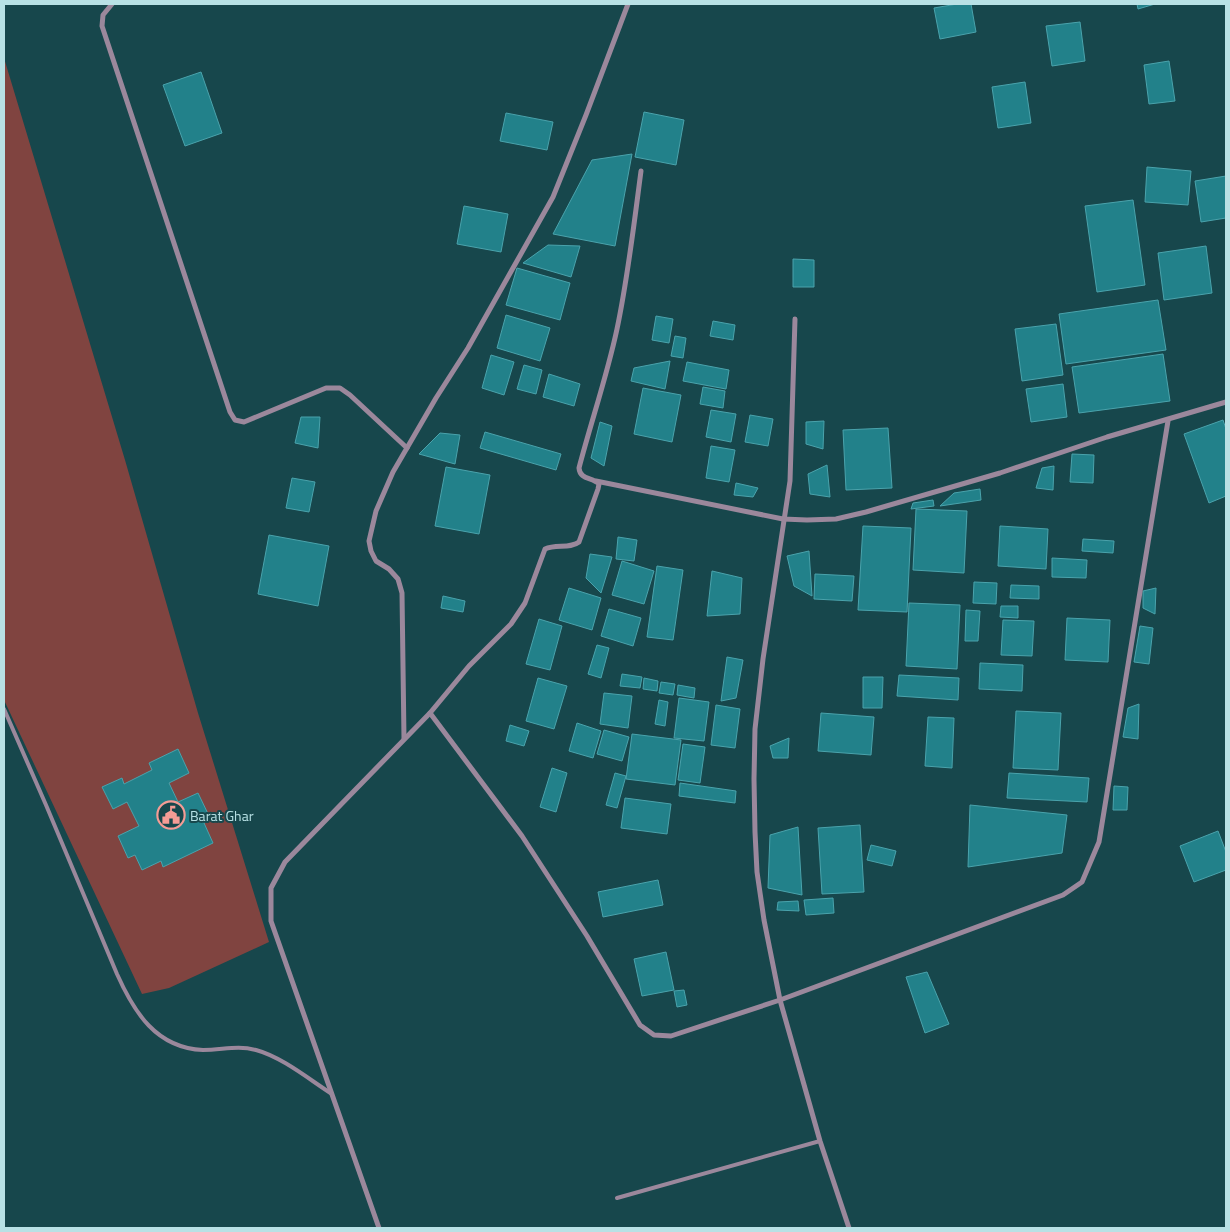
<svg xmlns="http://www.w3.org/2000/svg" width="1230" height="1232" font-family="'Titillium Web',sans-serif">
  <rect width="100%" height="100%" fill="#17474c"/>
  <polygon fill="#804440" points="4,58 125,460 198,713 269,942 169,988 142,994 4,700"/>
  <g fill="#22818a" stroke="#4aa3ac">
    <polygon points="957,4 971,4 976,32 940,39 934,8"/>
    <polygon points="1137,4 1155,4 1138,9"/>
    <polygon points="1080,22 1085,61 1052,66 1046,26"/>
    <polygon points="1169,61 1175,101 1149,104 1144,65"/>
    <polygon points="201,72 222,133 185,146 163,85"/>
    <polygon points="1025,82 1031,123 998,128 992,87"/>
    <polygon points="644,112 684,120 676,165 635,157"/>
    <polygon points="506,113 553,122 547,150 500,141"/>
    <polygon points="632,154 615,246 553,234 592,160"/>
    <polygon points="1147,167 1191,171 1188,205 1145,202"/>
    <polygon points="1226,176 1226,218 1201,222 1195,181"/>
    <polygon points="1133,200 1145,285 1097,292 1085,206"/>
    <polygon points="464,206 508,214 501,252 457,244"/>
    <polygon points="548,245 580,246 571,277 523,263"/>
    <polygon points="1206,246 1212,293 1164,300 1158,253"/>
    <polygon points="793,259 814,260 814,287 793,287"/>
    <polygon points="517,268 570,283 560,320 506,305"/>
    <polygon points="1158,300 1166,350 1066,364 1059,314"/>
    <polygon points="506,315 550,328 540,361 497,348"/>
    <polygon points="656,316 673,319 669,343 652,340"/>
    <polygon points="713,321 735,325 733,340 710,336"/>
    <polygon points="1056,324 1063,375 1022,381 1015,329"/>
    <polygon points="675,336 686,338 683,358 671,356"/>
    <polygon points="1163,354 1170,401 1079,413 1072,367"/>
    <polygon points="491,355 514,362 504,395 482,388"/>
    <polygon points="670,361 665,389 631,381 634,368"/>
    <polygon points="687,362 729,370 726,389 683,381"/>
    <polygon points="524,365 542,370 536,394 517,389"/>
    <polygon points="549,374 580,384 574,406 543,397"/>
    <polygon points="1063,384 1067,417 1031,422 1026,389"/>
    <polygon points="703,387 725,391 723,408 700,404"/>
    <polygon points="643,388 681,395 672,442 634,434"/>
    <polygon points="711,410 736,414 731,442 706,437"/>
    <polygon points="750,415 773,419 768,446 745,442"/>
    <polygon points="301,417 320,417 318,448 295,443"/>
    <polygon points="1223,420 1226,429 1226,496 1209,503 1184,434"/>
    <polygon points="824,421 823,449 806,444 806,422"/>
    <polygon points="600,422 612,426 604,466 591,458"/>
    <polygon points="888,428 892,488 846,490 843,430"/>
    <polygon points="485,432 561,454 556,470 480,448"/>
    <polygon points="440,433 460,435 455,464 419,454"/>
    <polygon points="711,446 735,450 729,482 706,478"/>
    <polygon points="1072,454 1094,455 1093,483 1070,482"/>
    <polygon points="827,465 830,497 810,494 808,474"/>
    <polygon points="1054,466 1053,490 1036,488 1042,468"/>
    <polygon points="446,467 490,475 479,534 435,526"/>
    <polygon points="292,478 315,482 309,512 286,508"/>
    <polygon points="736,483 758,488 753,497 734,495"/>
    <polygon points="980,489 981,500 940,506 954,493"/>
    <polygon points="933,500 934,506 911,509 913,503"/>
    <polygon points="916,509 967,511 964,573 913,570"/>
    <polygon points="863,526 911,528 907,612 858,610"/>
    <polygon points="1000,526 1048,529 1046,569 998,566"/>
    <polygon points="269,535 329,546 318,606 258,594"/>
    <polygon points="618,537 637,540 634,561 616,559"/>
    <polygon points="1083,539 1114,541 1113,553 1082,551"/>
    <polygon points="809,551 812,596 794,586 787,556"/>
    <polygon points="590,554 612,557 601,593 586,578"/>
    <polygon points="1052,558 1087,560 1086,578 1052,577"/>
    <polygon points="622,561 654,571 644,604 612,595"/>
    <polygon points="657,566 683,570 673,640 647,637"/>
    <polygon points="712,571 742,578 740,614 707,616"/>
    <polygon points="815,574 854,576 852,601 814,599"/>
    <polygon points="974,582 997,583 996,604 973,603"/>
    <polygon points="1011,585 1039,586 1039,599 1010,598"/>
    <polygon points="569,588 601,598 592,630 559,620"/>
    <polygon points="1156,588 1155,614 1143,608 1143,591"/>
    <polygon points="443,596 465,601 463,612 441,608"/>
    <polygon points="909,603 960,605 957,669 906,666"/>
    <polygon points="1001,606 1018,606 1018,618 1000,617"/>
    <polygon points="609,609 641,618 633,646 601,636"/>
    <polygon points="966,610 980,611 978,641 965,641"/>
    <polygon points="1067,618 1110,620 1108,662 1065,660"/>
    <polygon points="539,619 562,626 550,670 526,664"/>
    <polygon points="1003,620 1034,621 1032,656 1001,655"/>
    <polygon points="1140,626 1153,628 1149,664 1134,662"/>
    <polygon points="597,645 609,648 601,678 588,674"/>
    <polygon points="727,657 743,660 736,698 721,701"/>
    <polygon points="980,663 1023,665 1022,691 979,689"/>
    <polygon points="622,674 642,677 640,688 620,686"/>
    <polygon points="899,675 959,678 958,700 897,696"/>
    <polygon points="863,677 883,677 882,708 863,708"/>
    <polygon points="538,678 567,686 554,729 526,721"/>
    <polygon points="644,678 658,681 657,691 643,689"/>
    <polygon points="661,682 675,684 673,695 659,693"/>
    <polygon points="678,685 695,688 694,698 677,695"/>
    <polygon points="604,693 632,696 628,728 600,724"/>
    <polygon points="679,698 709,702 704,741 674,738"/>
    <polygon points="659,700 668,702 665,726 655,724"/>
    <polygon points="1139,704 1138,739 1123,737 1128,708"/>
    <polygon points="716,705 740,709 735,748 711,745"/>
    <polygon points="1016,711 1061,713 1058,770 1013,768"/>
    <polygon points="821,713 874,717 871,755 818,751"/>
    <polygon points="928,717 954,718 952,768 925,766"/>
    <polygon points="577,723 601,731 593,758 569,751"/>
    <polygon points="510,725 529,731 524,746 506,741"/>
    <polygon points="604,730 629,737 622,761 597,754"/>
    <polygon points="632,734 681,740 675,785 626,779"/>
    <polygon points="789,738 788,758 773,758 770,746"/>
    <polygon points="683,744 705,747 700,783 678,780"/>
    <polygon points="178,749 189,773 169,783 178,802 198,793 211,820 204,823 213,843 163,867 161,861 142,870 135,855 128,858 118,836 139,826 127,802 113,809 102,787 122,778 124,784 152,770 149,763"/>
    <polygon points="552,768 567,773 556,812 540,807"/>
    <polygon points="615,773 626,776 617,808 606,805"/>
    <polygon points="1009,773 1089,778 1087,802 1007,798"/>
    <polygon points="680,783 736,791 735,803 679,796"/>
    <polygon points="1114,786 1128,787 1127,810 1113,810"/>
    <polygon points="625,798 671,804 667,834 621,828"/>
    <polygon points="970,805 1067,815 1062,853 968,867"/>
    <polygon points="860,825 864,892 822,894 818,828"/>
    <polygon points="798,827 802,895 768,888 770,835"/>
    <polygon points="1218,831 1226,852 1226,870 1194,882 1180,846"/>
    <polygon points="871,845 896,851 892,866 867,860"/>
    <polygon points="658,880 663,905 603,917 598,892"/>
    <polygon points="833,898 834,913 806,915 804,900"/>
    <polygon points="798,901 799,911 777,910 778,902"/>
    <polygon points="666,952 674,990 642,996 634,959"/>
    <polygon points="927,972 949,1024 925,1033 906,977"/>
    <polygon points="684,990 687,1005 677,1007 674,991"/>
  </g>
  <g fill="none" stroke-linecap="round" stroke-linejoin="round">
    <g stroke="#9b889c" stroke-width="4">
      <path d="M4 709 46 805 117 974C134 1012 156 1048 203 1050 223 1050 237 1045 256 1050 282 1057 310 1080 332 1094"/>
      <polyline points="617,1198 820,1141"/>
    </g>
    <g stroke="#9b889c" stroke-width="5">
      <polyline points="112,4 103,15 102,26 230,412 235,420 244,422 326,388 340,388 350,395 407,448"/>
      <polyline points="795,319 790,481 763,659 755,729 754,779 755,832 757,872 764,920 780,1000 820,1141 849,1228"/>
      <polyline points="596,481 783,519 807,520 836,519 866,512 1000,473 1107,437 1226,402"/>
      <polyline points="430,713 522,836 587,936 640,1025 654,1035 671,1036 780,1000 1063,895 1082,882 1099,842 1168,421"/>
      <polyline points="404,739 402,593 398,579 389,569 376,561 371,551 369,541 376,511 393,472 436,398 468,348 553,197 586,115 628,4"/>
      <path d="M379 1228 271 921V888L285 862 430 713 469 666 511 624 525 603 545 549C556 544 570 549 579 542L598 489 599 484C592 477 580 480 579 468 591 422 607 376 617 329 628 277 634 224 641 171"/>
    </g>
  </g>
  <defs>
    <g id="civic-ring" transform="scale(1.4375)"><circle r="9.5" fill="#17474c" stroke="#f59c95" stroke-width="1.5"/><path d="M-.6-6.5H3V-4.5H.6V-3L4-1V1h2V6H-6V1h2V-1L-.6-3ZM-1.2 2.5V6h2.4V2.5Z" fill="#f59c95"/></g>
  </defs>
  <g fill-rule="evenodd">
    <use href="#civic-ring" x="171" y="815"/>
  </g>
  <g text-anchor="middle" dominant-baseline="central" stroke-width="4" stroke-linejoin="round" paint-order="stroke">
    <g font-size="14" fill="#b8e1e5" stroke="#17474c" text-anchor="start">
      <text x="190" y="815">Barat Ghar</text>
    </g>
  </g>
  <rect width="1230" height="1232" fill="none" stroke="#b8e1e5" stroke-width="10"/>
</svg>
